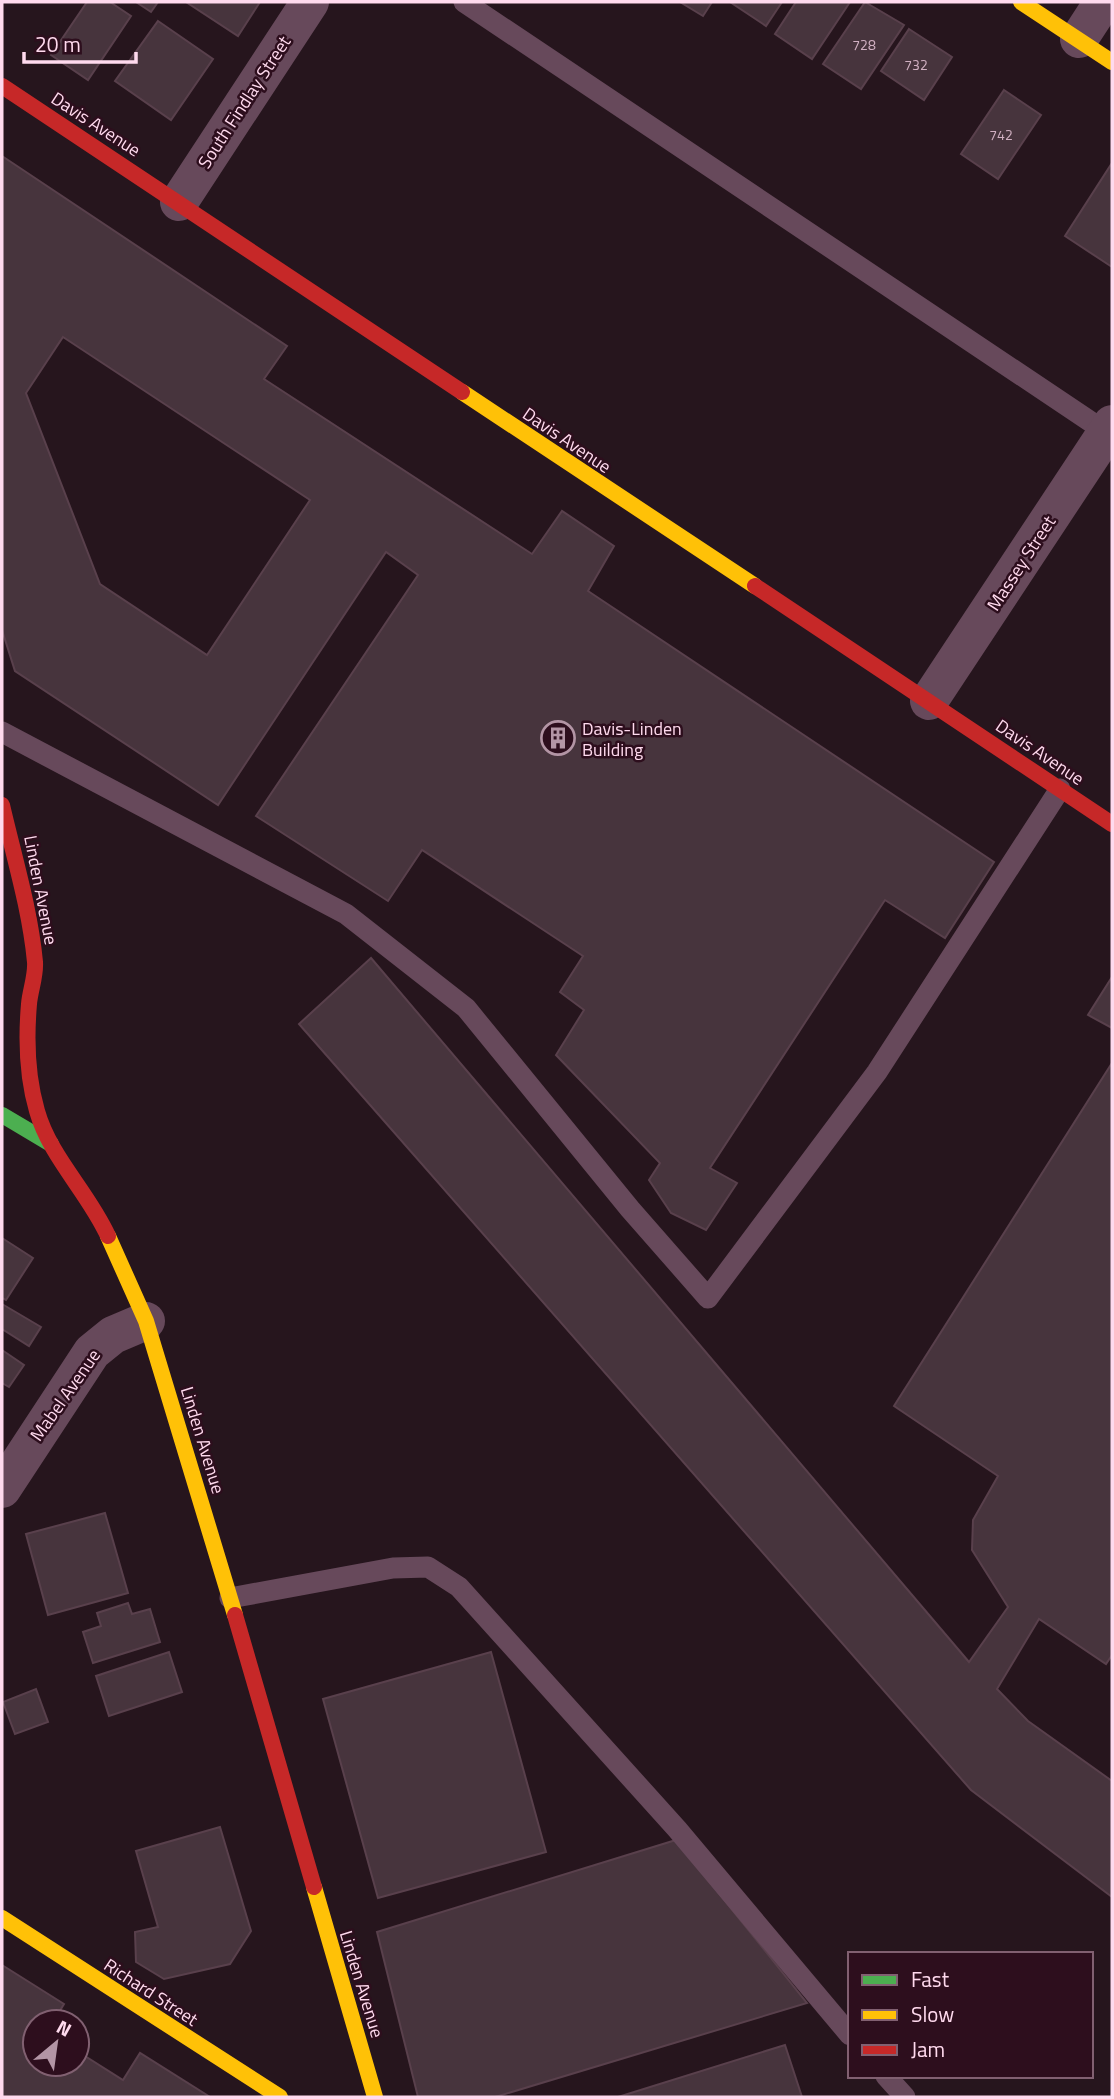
<svg xmlns="http://www.w3.org/2000/svg" width="1114" height="2099" font-family="'Titillium Web',sans-serif">
  <rect width="100%" height="100%" fill="#26151d"/>
  <g fill="#47343d" stroke="#59404c" stroke-width="2" fill-rule="evenodd">
    <polygon points="87,2 110,2 131,16 88,80 51,55"/>
    <polygon points="136,2 158,2 151,12"/>
    <polygon points="186,2 260,2 238,36"/>
    <polygon points="680,2 712,2 703,16"/>
    <polygon points="730,2 782,2 766,26"/>
    <polygon points="796,2 850,2 812,59 775,34"/>
    <polygon points="865,2 904,25 861,89 823,64"/>
    <polygon points="158,21 213,59 171,120 115,81"/>
    <polygon points="909,29 952,57 924,100 881,71"/>
    <polygon points="1004,90 1041,115 998,179 961,154"/>
    <path d="M2 156 287 346 264 379 532 554 562 511 614 546 588 591 994 862 945 938 885 900 710 1168 737 1183 706 1230 671 1213 649 1180 660 1163 556 1055 584 1010 560 992 583 956 422 850 388 901 256 816 418 575 386 552 218 805 15 671 2 630ZM63 337 310 500 207 655 100 584 26 393Z"/>
    <polygon points="1112,163 1112,267 1065,236"/>
    <polygon points="371,958 969,1662 1008,1607 972,1550 973,1520 998,1476 894,1406 1112,1063 1112,1655 1106,1664 1039,1619 997,1689 1028,1721 1112,1781 1112,1897 971,1790 299,1024"/>
    <polygon points="1112,977 1112,1028 1088,1015"/>
    <polygon points="2,1238 33,1258 6,1300 2,1298"/>
    <polygon points="2,1304 41,1327 29,1346 2,1329"/>
    <polygon points="2,1350 24,1365 9,1387 2,1383"/>
    <polygon points="105,1513 128,1593 48,1615 26,1534"/>
    <polygon points="128,1603 132,1614 150,1609 160,1642 93,1663 83,1632 101,1626 97,1613"/>
    <polygon points="169,1652 182,1692 109,1716 96,1676"/>
    <polygon points="491,1652 546,1852 378,1898 323,1699"/>
    <polygon points="36,1689 48,1722 15,1734 3,1702"/>
    <polygon points="220,1827 251,1931 230,1964 164,1979 136,1962 135,1932 158,1927 136,1851"/>
    <polygon points="676,1840 807,2003 495,2097 418,2097 377,1932"/>
    <polygon points="2,1965 64,2004 53,2022 35,2022 35,2064 77,2064 77,2051 123,2080 140,2053 210,2097 2,2097"/>
    <polygon points="785,2045 802,2097 618,2097"/>
  </g>
  <g fill="none" stroke-linecap="round" stroke-linejoin="round">
    <g stroke="#67495b" stroke-width="21">
      <polyline points="464,2 1112,436"/>
      <polyline points="2,732 346,914 466,1008 630,1209 708,1298 877,1072 1060,789"/>
      <polyline points="230,1598 393,1568 428,1567 459,1587 677,1829 850,2035"/>
      <polyline points="886,2076 905,2097"/>
    </g>
    <g stroke="#67495b" stroke-width="38">
      <polyline points="1079,39 1103,2"/>
      <polyline points="179,202 310,2"/>
      <polyline points="929,701 1112,424"/>
      <polyline points="2,1489 92,1352 113,1335 146,1321"/>
    </g>
    <polyline stroke="#4caf50" stroke-width="16" points="2,1115 51,1144"/>
    <g stroke="#ffc107" stroke-width="16">
      <polyline points="1021,2 1112,62"/>
      <polyline points="462,392 755,586"/>
      <polyline points="108,1236 146,1321 235,1615"/>
      <polyline points="314,1887 375,2097"/>
      <polyline points="2,1918 280,2097"/>
    </g>
    <g stroke="#c62828" stroke-width="16">
      <polyline points="2,86 462,392"/>
      <polyline points="755,586 1112,824"/>
      <path d="M2 805C14 857 30 909 35 962 36 976 30 991 29 1004 26 1039 27 1077 37 1111 50 1157 88 1192 108 1236"/>
      <polyline points="235,1615 314,1887"/>
    </g>
  </g>
  <defs>
    <g id="building-ring" transform="scale(1.75)"><circle r="9.5" fill="#2d0e1d" stroke="#b395a5" stroke-width="1.5"/><path d="M-4-6H4V6H1V3H-1V6H-4ZM-2.5-4.3h1.7v1.8h-1.7ZM.8-4.3h1.7v1.8H.8ZM-2.5-1h1.7V.8h-1.7ZM.8-1h1.7V.8H.8Z" fill="#b395a5"/></g>
  </defs>
  <g fill-rule="evenodd">
    <use href="#building-ring" x="558" y="738"/>
  </g>
  <g text-anchor="middle" dominant-baseline="central" stroke-width="5" stroke-linejoin="round" paint-order="stroke">
    <g font-size="14" fill="#d1b0c2">
      <text x="864" y="44">728</text>
      <text x="916" y="64">732</text>
      <text x="1001" y="134">742</text>
    </g>
    <g font-size="18" fill="#ffdaee" stroke="#2d0e1d">
      <text transform="translate(244 102) rotate(-57)">South Findlay Street</text>
      <text transform="translate(96 124) rotate(33)">Davis Avenue</text>
      <text transform="translate(567 440) rotate(34)">Davis Avenue</text>
      <text transform="translate(1021 563) rotate(-57)">Massey Street</text>
      <text transform="translate(1040 752) rotate(34)">Davis Avenue</text>
      <text transform="translate(41 890) rotate(79)">Linden Avenue</text>
      <text transform="translate(65 1395) rotate(-55)">Mabel Avenue</text>
      <text transform="translate(203 1440) rotate(73)">Linden Avenue</text>
      <text transform="translate(362 1984) rotate(73)">Linden Avenue</text>
      <text transform="translate(151 1992) rotate(33)">Richard Street</text>
    </g>
    <g font-size="18" fill="#ffdaee" stroke="#2d0e1d" text-anchor="start">
      <text x="582" y="728">Davis-Linden<tspan x="582" dy="21">Building</tspan></text>
    </g>
  </g>
  <rect width="1114" height="2099" fill="none" stroke="#ffdaee" stroke-width="7"/>
  <rect x="848" y="1952" width="245" height="126" fill="#2d0e1d" stroke="#816071" stroke-width="2"/>
  <rect x="862" y="1975" width="35" height="10" fill="#4caf50" stroke="#816071" stroke-width="2"/>
  <text x="911" y="1987" font-size="21" fill="#ffdaee">Fast</text>
  <rect x="862" y="2010" width="35" height="10" fill="#ffc107" stroke="#816071" stroke-width="2"/>
  <text x="911" y="2022" font-size="21" fill="#ffdaee">Slow</text>
  <rect x="862" y="2045" width="35" height="10" fill="#c62828" stroke="#816071" stroke-width="2"/>
  <text x="911" y="2057" font-size="21" fill="#ffdaee">Jam</text>
  <g transform="translate(56 2043) rotate(29)"><circle r="33" fill="#2d0e1d" stroke="#816071" stroke-width="2"/>
  <path d="M0-5L12 26L0 18L-12 26Z" fill="#b395a5"/>
  <text y="-10" font-size="19" font-weight="bold" text-anchor="middle" fill="#ffdaee">N</text>
  </g>
  <path d="M24 52v10h112v-10" fill="none" stroke="#ffdaee" stroke-width="3.5"/>
  <text x="35" y="52" font-size="21" fill="#ffdaee" stroke="#2d0e1d" stroke-width="5" paint-order="stroke">20 m</text>
</svg>
